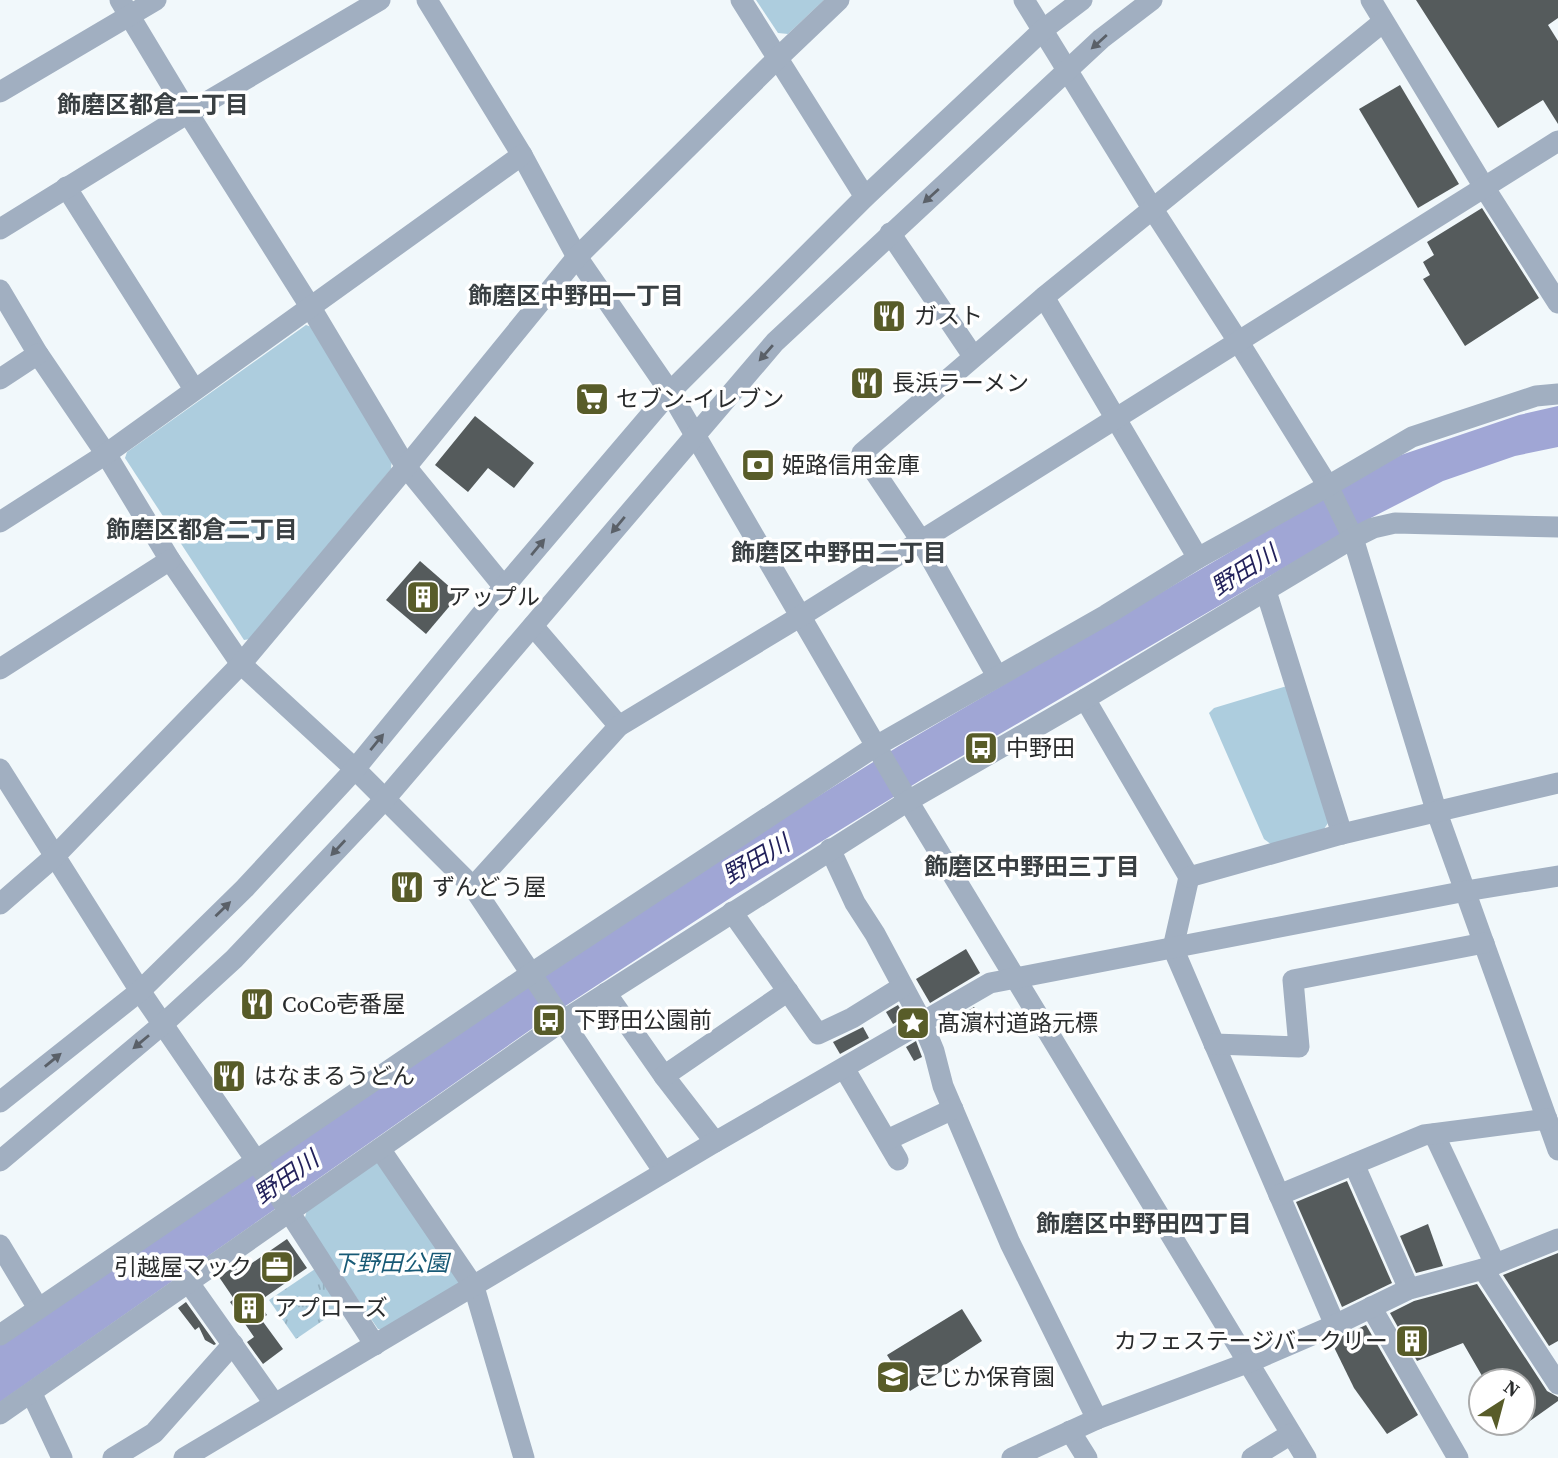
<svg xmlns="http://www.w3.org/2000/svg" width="1558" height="1458" font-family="'Source Serif 4','Noto Sans JP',serif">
  <defs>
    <pattern id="grass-tufts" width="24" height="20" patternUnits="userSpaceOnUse" patternTransform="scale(1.75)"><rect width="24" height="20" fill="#adcdde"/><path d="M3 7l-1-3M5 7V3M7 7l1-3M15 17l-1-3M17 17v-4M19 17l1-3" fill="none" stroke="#95b0bf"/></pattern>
  </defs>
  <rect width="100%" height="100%" fill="#f1f8fb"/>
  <polygon fill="url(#grass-tufts)" points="318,1267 344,1306 296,1339 269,1300"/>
  <g fill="#adcdde">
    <polygon points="756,0 824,0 788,34 778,33"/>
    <polygon points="306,325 315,328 392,459 391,469 250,639 244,640 125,458 127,452"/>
    <polygon points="1287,686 1330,820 1324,829 1272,845 1264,839 1209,713 1214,708"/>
    <polygon points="372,1162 381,1163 460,1277 459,1285 389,1329 378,1329 304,1221 307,1210"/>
  </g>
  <polygon fill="#a0a6d5" points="1558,406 1558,447 1515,456 1443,481 1359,524 921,780 735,895 553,1014 0,1402 0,1344 712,862 899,746 1343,486 1401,455 1519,415"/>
  <g fill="#555b5c">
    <polygon points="1416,0 1558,0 1558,18 1548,25 1558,41 1558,124 1543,100 1498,128"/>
    <polygon points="1400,85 1459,184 1418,208 1359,109"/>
    <polygon points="1482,208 1539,298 1465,346 1423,279 1430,275 1423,262 1434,255 1427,242"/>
    <polygon points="475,416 534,463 514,488 488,468 468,492 435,465"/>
    <polygon points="420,561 459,595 426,634 386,600"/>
    <polygon points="966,949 980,973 930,1003 916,979"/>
    <polygon points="898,1005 905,1017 893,1024 886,1012"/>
    <polygon points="974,1007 983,1022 965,1033 956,1018"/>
    <polygon points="863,1027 869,1038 840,1054 833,1042"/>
    <polygon points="916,1041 922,1057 914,1061 906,1047"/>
    <polygon points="1347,1181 1392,1283 1342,1307 1296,1202"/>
    <polygon points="1428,1224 1443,1266 1416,1273 1400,1236"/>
    <polygon points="287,1239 307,1268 258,1302 267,1315 261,1319 283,1349 263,1364 247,1342 254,1337 230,1302 234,1299 219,1277 235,1266 239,1272"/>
    <polygon points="1558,1253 1558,1341 1549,1346 1503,1275"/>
    <polygon points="1477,1284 1547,1391 1558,1397 1558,1401 1523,1426 1523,1381 1485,1381 1463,1343 1417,1361 1390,1313 1414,1301"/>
    <polygon points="186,1302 216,1344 214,1345 205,1340 199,1327 195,1330 178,1308"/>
    <polygon points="962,1309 982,1341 945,1365 947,1368 910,1391 887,1355"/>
    <polygon points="1366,1325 1418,1415 1387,1434 1354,1388 1331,1341"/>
  </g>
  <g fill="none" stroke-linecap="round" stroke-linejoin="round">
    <g stroke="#a1afc1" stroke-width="21">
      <polyline points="120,0 188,113 311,308 406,467 504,587"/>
      <polyline points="427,0 522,155 577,257 670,392 908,801 1306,1458"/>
      <polyline points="741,0 865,197"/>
      <polyline points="1024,0 1152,208 1238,341 1328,486 1353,538 1436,810 1558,1150"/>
      <polyline points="1371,0 1484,187 1558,303"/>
      <polyline points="0,92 156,0"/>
      <polyline points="66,187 194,389"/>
      <polyline points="0,229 188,113 380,0"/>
      <polyline points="890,233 973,356"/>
      <polyline points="0,290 38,354 106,454 170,560 241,664 355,769 473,887 664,1172"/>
      <polyline points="1044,297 1198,558"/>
      <polyline points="0,379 38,354"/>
      <polyline points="0,522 106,454 522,155"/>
      <polyline points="1266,591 1342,834"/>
      <polyline points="533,626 619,726"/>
      <polyline points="0,669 170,560"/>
      <polyline points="997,676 920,539 862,453 1044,297 1383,22"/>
      <polyline points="1085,699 1189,877 1173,948 1335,1325"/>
      <polyline points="0,769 140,991 255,1159 375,1345"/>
      <polyline points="830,849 855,903 875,934 922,1022 934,1051 943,1086 1010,1243 1097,1419"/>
      <polyline points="1189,877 1342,834 1558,783"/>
      <polyline points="473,887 619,726 801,616 1558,141"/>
      <polyline points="0,904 54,857 241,664 406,467 577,257 778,58 839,0"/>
      <polyline points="732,912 818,1034 852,1018 902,987"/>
      <polyline points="606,993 664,1076 715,1142"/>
      <polyline points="1214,1044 1299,1047 1293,980 1484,943"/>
      <polyline points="844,1068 898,1160"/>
      <polyline points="664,1076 788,991"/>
      <polyline points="0,1102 140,991 245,888 355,769 504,587 670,392 865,197 1044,29 1082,0"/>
      <polyline points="1434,1134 1495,1264"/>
      <polyline points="887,1140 953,1109"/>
      <polyline points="380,1149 474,1287 524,1458"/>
      <polyline points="0,1161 163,1024 234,959 385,799 775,342 1101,39 1152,0"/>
      <polyline points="1354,1164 1409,1289"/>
      <polyline points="1279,1195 1424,1135 1547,1119"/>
      <polyline points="0,1245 38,1308"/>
      <polyline points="1483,1269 1558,1384"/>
      <polyline points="189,1283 274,1403"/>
      <polyline points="1371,1307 1458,1458"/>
      <polyline points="0,1335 532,973 876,746 1106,615 1198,558 1328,486 1412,437 1536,396 1558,394"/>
      <polyline points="32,1394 62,1458"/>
      <polyline points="0,1414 564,1020 908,801 1085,699 1353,538 1373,528 1395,523 1558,527"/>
      <polyline points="1070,1431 1087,1458"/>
      <polyline points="113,1458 154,1433 233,1344"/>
      <polyline points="184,1458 710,1145 990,983 1466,891 1558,876"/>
      <polyline points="1012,1458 1097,1419 1247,1363 1335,1325 1409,1289 1483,1269 1558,1239"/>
      <polyline points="1252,1458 1291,1434"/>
    </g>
  </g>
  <defs><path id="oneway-solid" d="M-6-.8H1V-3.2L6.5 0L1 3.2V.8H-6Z" transform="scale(1.75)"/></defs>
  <g fill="#5a6068">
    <use href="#oneway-solid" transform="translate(1099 42) rotate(138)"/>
    <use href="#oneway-solid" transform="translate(931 196) rotate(138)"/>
    <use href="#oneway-solid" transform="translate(766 353) rotate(131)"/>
    <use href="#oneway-solid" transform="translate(618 525) rotate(130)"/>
    <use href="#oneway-solid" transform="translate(538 547) rotate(-50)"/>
    <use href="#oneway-solid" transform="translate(377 742) rotate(-51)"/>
    <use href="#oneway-solid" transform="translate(338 848) rotate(133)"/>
    <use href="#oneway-solid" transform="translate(223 909) rotate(-44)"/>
    <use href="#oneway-solid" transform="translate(141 1042) rotate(140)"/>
    <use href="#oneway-solid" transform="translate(53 1060) rotate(-39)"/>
  </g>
  <defs>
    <g id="restaurant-square" transform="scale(1.75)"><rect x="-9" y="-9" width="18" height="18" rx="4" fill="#585c29" stroke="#fff"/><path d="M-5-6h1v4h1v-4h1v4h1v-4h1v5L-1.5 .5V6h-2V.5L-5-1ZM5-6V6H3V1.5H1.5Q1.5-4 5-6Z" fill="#fff"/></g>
    <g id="supermarket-square" transform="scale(1.75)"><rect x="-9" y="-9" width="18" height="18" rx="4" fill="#585c29" stroke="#fff"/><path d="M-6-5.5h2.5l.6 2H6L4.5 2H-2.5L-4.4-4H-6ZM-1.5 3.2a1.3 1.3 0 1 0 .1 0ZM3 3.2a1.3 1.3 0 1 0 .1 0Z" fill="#fff"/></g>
    <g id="bank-square" transform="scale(1.75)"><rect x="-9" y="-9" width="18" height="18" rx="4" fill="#585c29" stroke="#fff"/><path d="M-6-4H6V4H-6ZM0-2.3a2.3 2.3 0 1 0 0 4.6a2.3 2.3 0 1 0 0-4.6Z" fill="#fff"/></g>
    <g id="building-square" transform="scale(1.75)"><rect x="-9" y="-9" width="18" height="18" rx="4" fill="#585c29" stroke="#fff"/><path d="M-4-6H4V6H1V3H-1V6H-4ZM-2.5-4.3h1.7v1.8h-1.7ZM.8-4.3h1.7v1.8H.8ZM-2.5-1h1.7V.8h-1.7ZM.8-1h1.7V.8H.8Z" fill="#fff"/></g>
    <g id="bus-square" transform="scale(1.75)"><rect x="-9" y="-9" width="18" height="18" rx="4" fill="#585c29" stroke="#fff"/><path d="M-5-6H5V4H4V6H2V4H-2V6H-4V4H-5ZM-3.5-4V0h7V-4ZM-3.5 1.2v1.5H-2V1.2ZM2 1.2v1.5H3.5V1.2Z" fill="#fff"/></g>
    <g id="sight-square" transform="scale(1.75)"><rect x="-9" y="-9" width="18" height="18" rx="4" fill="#585c29" stroke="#fff"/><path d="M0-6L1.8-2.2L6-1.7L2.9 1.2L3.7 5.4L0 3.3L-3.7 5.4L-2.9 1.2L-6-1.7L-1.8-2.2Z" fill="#fff"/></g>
    <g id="office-square" transform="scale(1.75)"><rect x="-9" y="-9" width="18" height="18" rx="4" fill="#585c29" stroke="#fff"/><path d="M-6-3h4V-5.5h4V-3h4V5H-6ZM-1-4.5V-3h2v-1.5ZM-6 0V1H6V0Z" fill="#fff"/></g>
    <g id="school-square" transform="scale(1.75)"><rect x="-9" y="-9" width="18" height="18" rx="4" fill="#585c29" stroke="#fff"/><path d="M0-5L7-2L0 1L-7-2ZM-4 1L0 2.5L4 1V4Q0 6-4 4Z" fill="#fff"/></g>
  </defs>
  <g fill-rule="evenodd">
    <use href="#restaurant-square" x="889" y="316"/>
    <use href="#restaurant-square" x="867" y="383"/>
    <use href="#supermarket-square" x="592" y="399"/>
    <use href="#bank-square" x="758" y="465"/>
    <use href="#building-square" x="423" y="597"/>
    <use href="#bus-square" x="981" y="748"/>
    <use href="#restaurant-square" x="407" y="887"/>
    <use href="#restaurant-square" x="257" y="1004"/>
    <use href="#bus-square" x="549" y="1020"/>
    <use href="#sight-square" x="913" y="1023"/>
    <use href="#restaurant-square" x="229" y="1076"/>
    <use href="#office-square" x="277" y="1267"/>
    <use href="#building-square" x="249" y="1308"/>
    <use href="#building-square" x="1412" y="1341"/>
    <use href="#school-square" x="893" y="1377"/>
  </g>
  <g text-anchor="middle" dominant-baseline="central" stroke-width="7" stroke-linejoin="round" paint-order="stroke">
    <g font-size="23" fill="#2a2c2d" stroke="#fff" text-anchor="start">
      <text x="914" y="316">ガスト</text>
      <text x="892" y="383">長浜ラーメン</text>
      <text x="616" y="399">セブン-イレブン</text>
      <text x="782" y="465">姫路信用金庫</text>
      <text x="448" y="597">アップル</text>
      <text x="1006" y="748">中野田</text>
      <text x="432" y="887">ずんどう屋</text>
      <text x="282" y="1004">CoCo壱番屋</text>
      <text x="574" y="1020">下野田公園前</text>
      <text x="937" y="1023">髙濵村道路元標</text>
      <text x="254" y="1076">はなまるうどん</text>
      <text x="252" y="1267" text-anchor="end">引越屋マック</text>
      <text x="274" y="1308">アプローズ</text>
      <text x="1388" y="1341" text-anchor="end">カフェステージバークリー</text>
      <text x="917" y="1377">こじか保育園</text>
    </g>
    <g font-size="23" font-style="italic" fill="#185a76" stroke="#fff">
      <text x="391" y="1263">下野田公園</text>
    </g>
    <g font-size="24" font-weight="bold" fill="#3a4043" stroke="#fff">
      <text x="153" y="104">飾磨区都倉二丁目</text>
      <text x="576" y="295">飾磨区中野田一丁目</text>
      <text x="202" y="529">飾磨区都倉二丁目</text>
      <text x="839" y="552">飾磨区中野田二丁目</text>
      <text x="1032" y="866">飾磨区中野田三丁目</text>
      <text x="1144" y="1223">飾磨区中野田四丁目</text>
    </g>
    <g font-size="24" font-style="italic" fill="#23225b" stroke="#fff">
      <text transform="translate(1244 570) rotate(-32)">野田川</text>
      <text transform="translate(756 859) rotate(-30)">野田川</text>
      <text transform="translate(286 1177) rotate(-35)">野田川</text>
    </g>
  </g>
  <g transform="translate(1502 1402) rotate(36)"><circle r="33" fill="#ffffff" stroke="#aaabab" stroke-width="2"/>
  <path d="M0-5L12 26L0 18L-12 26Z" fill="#585c29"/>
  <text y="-10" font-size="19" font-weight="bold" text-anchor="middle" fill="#2a2c2d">N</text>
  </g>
</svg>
